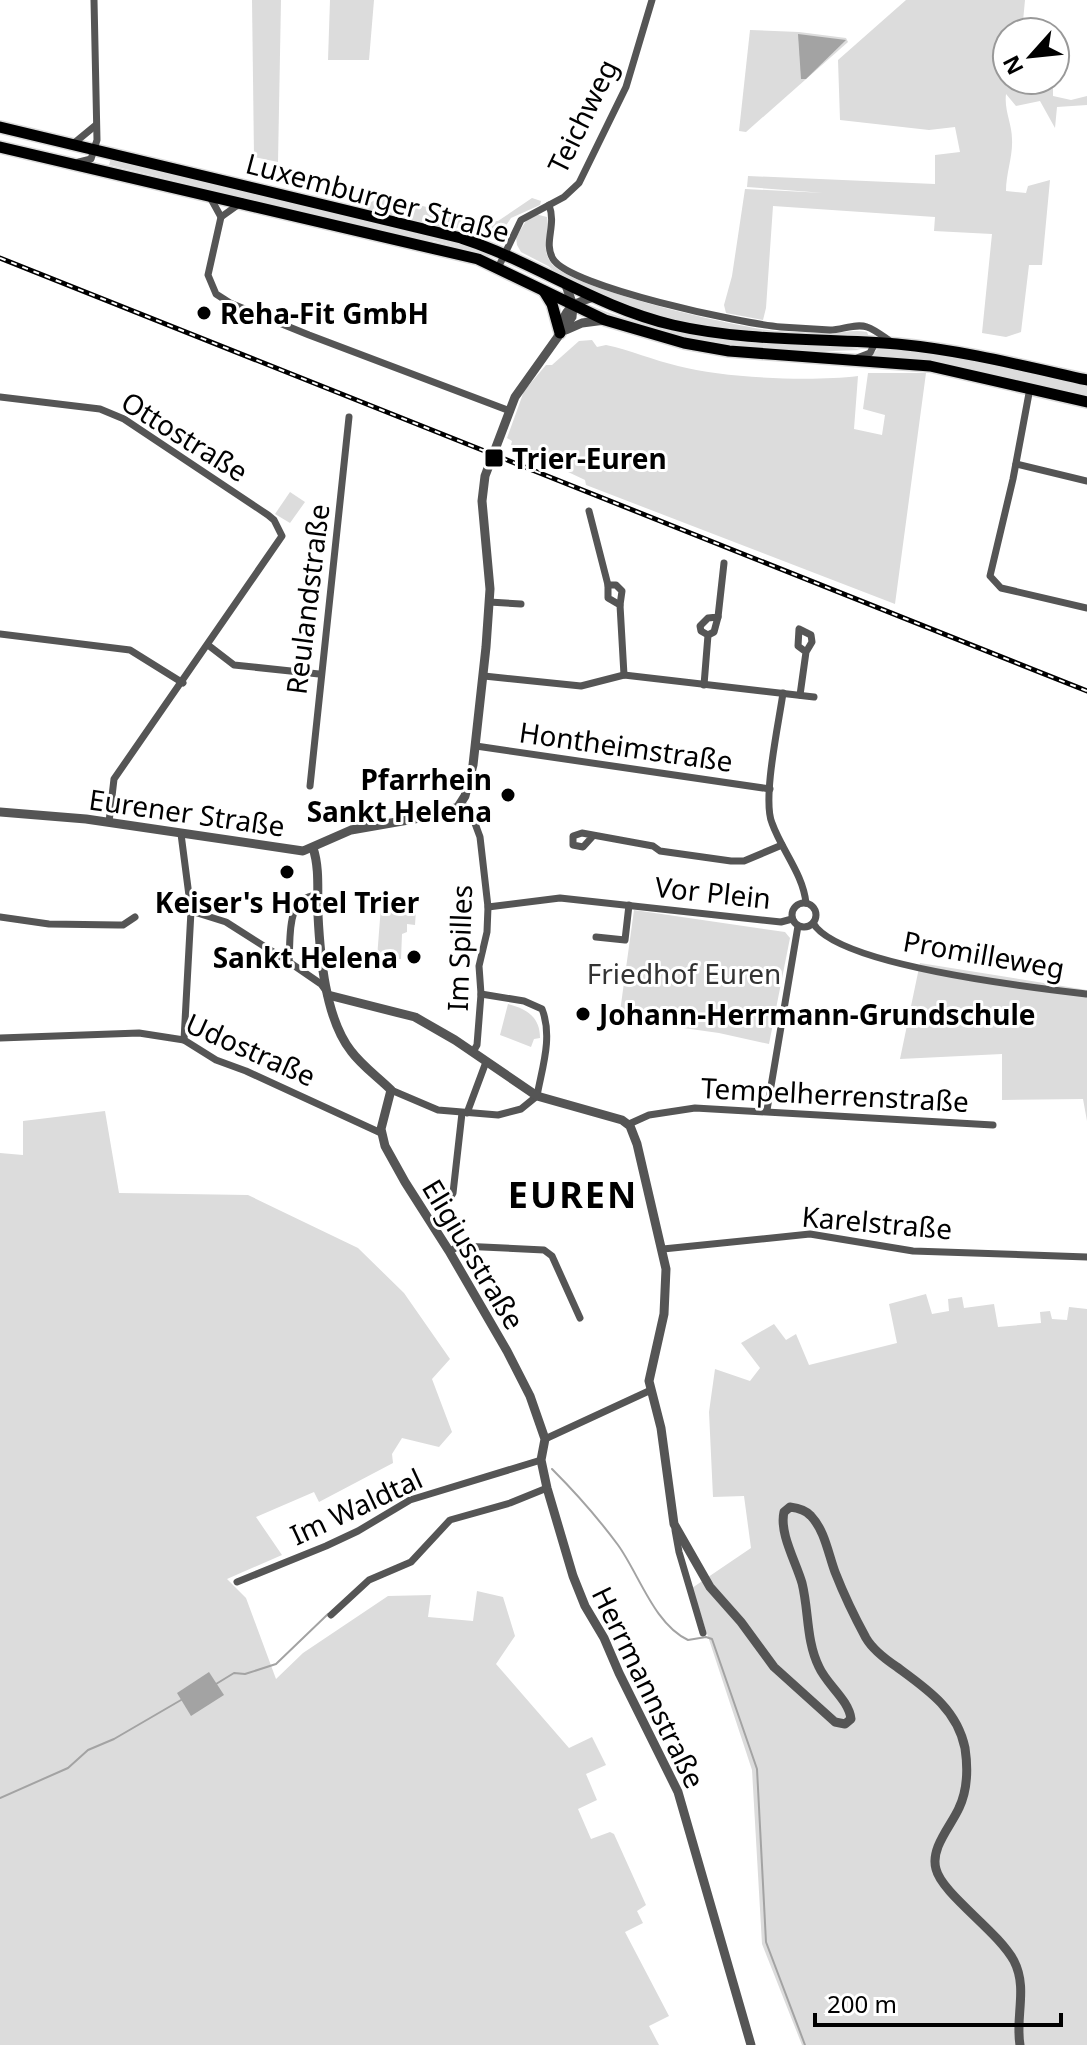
<svg xmlns="http://www.w3.org/2000/svg" width="1087" height="2045" font-family="'Noto Sans',sans-serif">
  <rect width="100%" height="100%" fill="#fff"/>
  <g fill="#dcdcdc">
    <polygon points="252,0 281,0 278,162 254,157"/>
    <polygon points="330,0 374,0 369,60 328,60"/>
    <path d="M906 0H1025L1022 32H1007V80H1024L1036 86 1042 80H1053V96L1071 100 1087 96V105L1057 107 1055 128 1040 101 1016 106 1006 94C1004 110 1012 124 1012 139 1013 156 1006 173 1006 191L1026 193 1028 186 1050 180 1042 265H1029L1021 332 1006 337 982 333 992 234 934 231 935 217 773 206 766 308 763 320 726 313 724 305 732 276 745 189 824 193 747 187 748 176 935 184V155L960 152 955 127 929 130 840 120 838 60Z"/>
    <polygon points="750,30 799,32 846,38 848,42 746,132 739,131"/>
    <polygon points="111,158 463,243 496,256 486,256 434,241 414,239 109,165"/>
    <polygon points="383,196 486,222 498,221 532,198 541,201 540,205 511,218 501,233 494,236 462,226 455,229 435,228 363,210 360,200 371,202"/>
    <path d="M535 214 547 217C551 234 539 248 552 264 574 290 737 327 775 331 793 332 813 333 830 333 843 333 855 329 867 332L870 339 719 330 651 315 566 280 548 266 521 252 517 245 516 237 526 221Z"/>
    <path d="M591 306C647 328 698 338 758 343 791 345 830 342 861 350L805 352 739 349 652 332 589 309Z"/>
    <path d="M592 340 597 347 606 345C630 350 653 360 678 366 724 378 810 382 858 376L854 429 882 435 885 415 863 409 868 373H926L895 604 586 485 585 480 511 445 512 441 507 438 524 391 546 365H552L579 341Z"/>
    <polygon points="878,349 937,353 1087,386 1087,396 916,359 870,356"/>
    <polygon points="290,492 305,502 290,523 275,514"/>
    <polygon points="381,906 416,910 415,925 407,924 407,932 402,934 401,959 377,958"/>
    <polygon points="634,910 785,932 790,938 769,1044 719,1033 619,1019"/>
    <polygon points="920,963 1087,990 1087,1121 1083,1099 1002,1100 1002,1054 900,1059"/>
    <path d="M508 1004C527 1009 540 1017 540 1038L534 1039 531 1047 500 1035Z"/>
    <polygon points="105,1111 119,1193 248,1195 358,1248 404,1293 450,1359 432,1379 452,1432 439,1447 402,1438 392,1454 393,1463 319,1502 314,1492 256,1517 282,1555 227,1579 246,1598 276,1679 303,1653 388,1596 431,1595 428,1617 473,1621 477,1591 503,1597 515,1636 496,1664 569,1748 592,1737 606,1765 586,1774 597,1800 578,1809 591,1839 610,1832 614,1834 646,1905 637,1911 643,1923 625,1932 669,2016 649,2026 659,2045 0,2045 0,1153 23,1155 23,1121"/>
    <polygon points="926,1294 932,1314 949,1311 948,1299 962,1297 964,1308 994,1304 998,1327 1041,1323 1040,1312 1050,1311 1052,1319 1067,1320 1069,1307 1087,1309 1087,2045 802,2045 762,1944 752,1770 692,1588 751,1548 744,1496 713,1497 709,1412 715,1369 750,1381 760,1368 741,1343 774,1324 786,1340 796,1334 809,1365 897,1343 889,1304"/>
  </g>
  <g fill="#a3a3a3">
    <polygon points="798,34 846,40 806,79 801,79"/>
    <polygon points="209,1672 224,1695 191,1716 177,1693"/>
  </g>
  <g fill="none" stroke-linecap="round" stroke-linejoin="round">
    <g stroke="#a3a3a3" stroke-width="2">
      <path d="M552 1469C576 1493 598 1518 618 1545 639 1574 654 1624 688 1640L706 1637 712 1639 757 1769 766 1942 805 2045"/>
      <polyline points="216,1684 234,1673 245,1674 276,1664 328,1614"/>
      <polyline points="0,1798 68,1768 88,1750 114,1739 181,1700"/>
    </g>
    <g stroke="#dbdbdb" stroke-width="14">
      <g id="primary">
        <path d="M0 127 461 238C535 262 596 307 673 325 747 342 822 338 897 344 961 350 1024 366 1087 380"/>
        <polyline points="0,147 478,259 605,320 684,343 729,351 930,366 1087,402"/>
        <polyline points="544,291 552,304 560,333"/>
      </g>
    </g>
    <g stroke="#555" stroke-width="7">
      <polyline points="73,144 96,125"/>
      <polyline points="79,162 91,159 97,140 94,0"/>
      <polyline points="210,197 221,217 208,275 216,294 230,303 309,335 510,411"/>
      <path d="M549 205C557 226 543 242 553 259 570 287 744 324 781 327 797 328 814 329 830 330 842 330 856 323 867 327 876 330 885 338 893 343"/>
      <polyline points="221,217 242,202"/>
      <polyline points="498,268 521,220 564,197 579,183 626,87 652,0"/>
      <polyline points="857,358 870,353 876,341"/>
      <polyline points="1030,388 1013,479 990,576 1001,588 1087,608"/>
      <polyline points="0,397 100,409 124,419 268,515 274,520 282,536 114,779 109,822"/>
      <polyline points="1016,464 1087,481"/>
      <polyline points="589,511 608,585 608,598 620,605 624,675"/>
      <polyline points="608,585 616,585 622,591 620,605"/>
      <polyline points="489,602 521,604"/>
      <polyline points="0,634 130,650 183,683"/>
      <polyline points="708,635 714,632 718,617"/>
      <polyline points="208,645 234,665 319,674"/>
      <polyline points="484,676 581,686 624,675 814,697"/>
      <polyline points="704,685 708,635 701,631 700,626 708,618 718,617 724,563"/>
      <path d="M783 693C779 722 762 799 772 823 782 851 803 874 806 903"/>
      <polyline points="800,695 806,652 812,642 811,635 799,629 798,646 806,652"/>
      <polyline points="476,746 770,789"/>
      <polyline points="310,786 349,417"/>
      <polyline points="462,803 473,818 480,837 488,907 487,932 479,966 481,994 477,1045 473,1052"/>
      <polyline points="181,834 191,911 184,1040"/>
      <polyline points="593,836 583,847 573,845 573,836 582,833 653,846 660,851 731,861 744,861 782,845"/>
      <circle cx="804" cy="915" r="12"/>
      <polyline points="488,907 560,898 781,922 792,919"/>
      <polyline points="191,911 226,922 289,962 321,984 326,991"/>
      <polyline points="0,917 49,924 118,925 123,925 135,917"/>
      <path d="M813 923C838 966 1035 988 1087 994"/>
      <polyline points="596,937 625,940 629,905"/>
      <path d="M289 962C291 937 285 898 317 895"/>
      <polyline points="0,1038 139,1033 184,1040 216,1060 246,1071 381,1133"/>
      <path d="M391 1090 438 1110 498 1115 521 1109 537 1096C542 1068 553 1037 542 1009L524 1001 481 994"/>
      <polyline points="767,1110 798,926"/>
      <polyline points="467,1113 486,1062"/>
      <polyline points="629,1124 649,1115 695,1108 993,1125"/>
      <polyline points="446,1204 453,1193 462,1113"/>
      <polyline points="663,1249 810,1234 913,1251 1087,1257"/>
      <polyline points="449,1251 461,1246 544,1250 552,1256 580,1318"/>
      <polyline points="545,1439 651,1390"/>
      <polyline points="675,1530 679,1552 703,1633"/>
      <polyline points="237,1582 326,1546 358,1531 410,1500 541,1460"/>
      <polyline points="331,1615 369,1580 411,1562 450,1520 510,1503 547,1488"/>
    </g>
    <g stroke="#555" stroke-width="9">
      <path d="M560 330C564 311 572 303 591 298"/>
      <polyline points="566,330 582,323 605,320"/>
      <polyline points="0,812 86,819 303,851 351,830 431,816 458,807 465,796 473,765 486,647 490,589 482,501 485,476 515,397 572,317 573,306 566,285"/>
      <path d="M313 848C320 869 317 892 318 915 320 955 325 1018 351 1051 362 1066 378 1077 391 1090L381 1129 385 1146 405 1182 449 1251 507 1351 530 1396 545 1439 541 1460 547 1488 573 1576 585 1606 604 1638 619 1673 678 1792 751 2045"/>
      <path d="M328 995 415 1017 455 1040 537 1096 622 1120 630 1126 637 1144 666 1269 664 1314 649 1381 661 1428 674 1524 710 1587 741 1622 774 1667 835 1722 845 1724 851 1719C849 1700 827 1685 819 1667 806 1641 809 1611 802 1583 796 1562 779 1533 784 1512L790 1507C798 1508 806 1510 811 1516 825 1531 828 1553 835 1572 844 1595 854 1616 866 1638 873 1650 885 1659 897 1667 927 1689 957 1709 965 1748 968 1768 968 1789 959 1808 951 1826 930 1848 936 1869 942 1894 998 1931 1014 1961 1028 1988 1015 2017 1020 2045"/>
    </g>
    <use href="#primary" stroke="#000" stroke-width="11"/>
    <g stroke="#000" stroke-width="5">
      <polyline id="rail" points="0,258 1087,691"/>
    </g>
    <use href="#rail" stroke="#fff" stroke-width="2" stroke-dasharray="6" stroke-linecap="butt"/>
  </g>
  <g fill="#000" stroke="#fff" stroke-width="3">
    <circle cx="204" cy="313" r="8"/>
    <rect x="484" y="448" width="20" height="20" rx="4"/>
    <circle cx="508" cy="795" r="8"/>
    <circle cx="287" cy="872" r="8"/>
    <circle cx="414" cy="957" r="8"/>
    <circle cx="583" cy="1014" r="8"/>
  </g>
  <g text-anchor="middle" dominant-baseline="central" stroke-width="6" stroke-linejoin="round" paint-order="stroke">
    <g font-size="28" fill="#000" stroke="#fff">
      <text transform="translate(582 116) rotate(-64)">Teichweg</text>
      <text transform="translate(378 197) rotate(15)">Luxemburger Straße</text>
      <text transform="translate(185 436) rotate(32)">Ottostraße</text>
      <text transform="translate(307 599) rotate(-83)">Reulandstraße</text>
      <text transform="translate(626 746) rotate(8)">Hontheimstraße</text>
      <text transform="translate(187 812) rotate(8)">Eurener Straße</text>
      <text transform="translate(713 892) rotate(6)">Vor Plein</text>
      <text transform="translate(459 948) rotate(-88)">Im Spilles</text>
      <text transform="translate(984 954) rotate(10)">Promilleweg</text>
      <text transform="translate(251 1049) rotate(24)">Udostraße</text>
      <text transform="translate(835 1094) rotate(3)">Tempelherrenstraße</text>
      <text transform="translate(877 1222) rotate(5)">Karelstraße</text>
      <text transform="translate(474 1254) rotate(59)">Eligiusstraße</text>
      <text transform="translate(356 1506) rotate(-25)">Im Waldtal</text>
      <text transform="translate(649 1687) rotate(64)">Herrmannstraße</text>
    </g>
    <g font-size="28" font-weight="bold" fill="#000" stroke="#fff" text-anchor="start">
      <text x="220" y="313">Reha-Fit GmbH</text>
      <text x="512" y="458">Trier-Euren</text>
      <text x="492" y="779" text-anchor="end">Pfarrhein<tspan x="492" dy="32">Sankt Helena</tspan></text>
      <text x="287" y="902" text-anchor="middle">Keiser's Hotel Trier</text>
      <text x="398" y="957" text-anchor="end">Sankt Helena</text>
      <text x="599" y="1014">Johann-Herrmann-Grundschule</text>
    </g>
    <g font-size="28" fill="#333" stroke="#fff">
      <text x="684" y="973">Friedhof Euren</text>
    </g>
    <g font-size="36" font-weight="bold" letter-spacing="2" fill="#000" stroke="#fff">
      <text x="573" y="1194">EUREN</text>
    </g>
  </g>
  <g transform="translate(1031 56) rotate(243)"><circle r="38" fill="#ffffff" stroke="#999999" stroke-width="2"/>
  <path d="M0-6L14 30L0 20L-14 30Z" fill="#000000"/>
  <text y="-12" font-size="22" font-weight="bold" text-anchor="middle" fill="#000000">N</text>
  </g>
  <path d="M815 2013v12h246v-12" fill="none" stroke="#000000" stroke-width="4"/>
  <text x="827" y="2013" font-size="24" fill="#000000" stroke="#ffffff" stroke-width="6" paint-order="stroke">200 m</text>
</svg>
